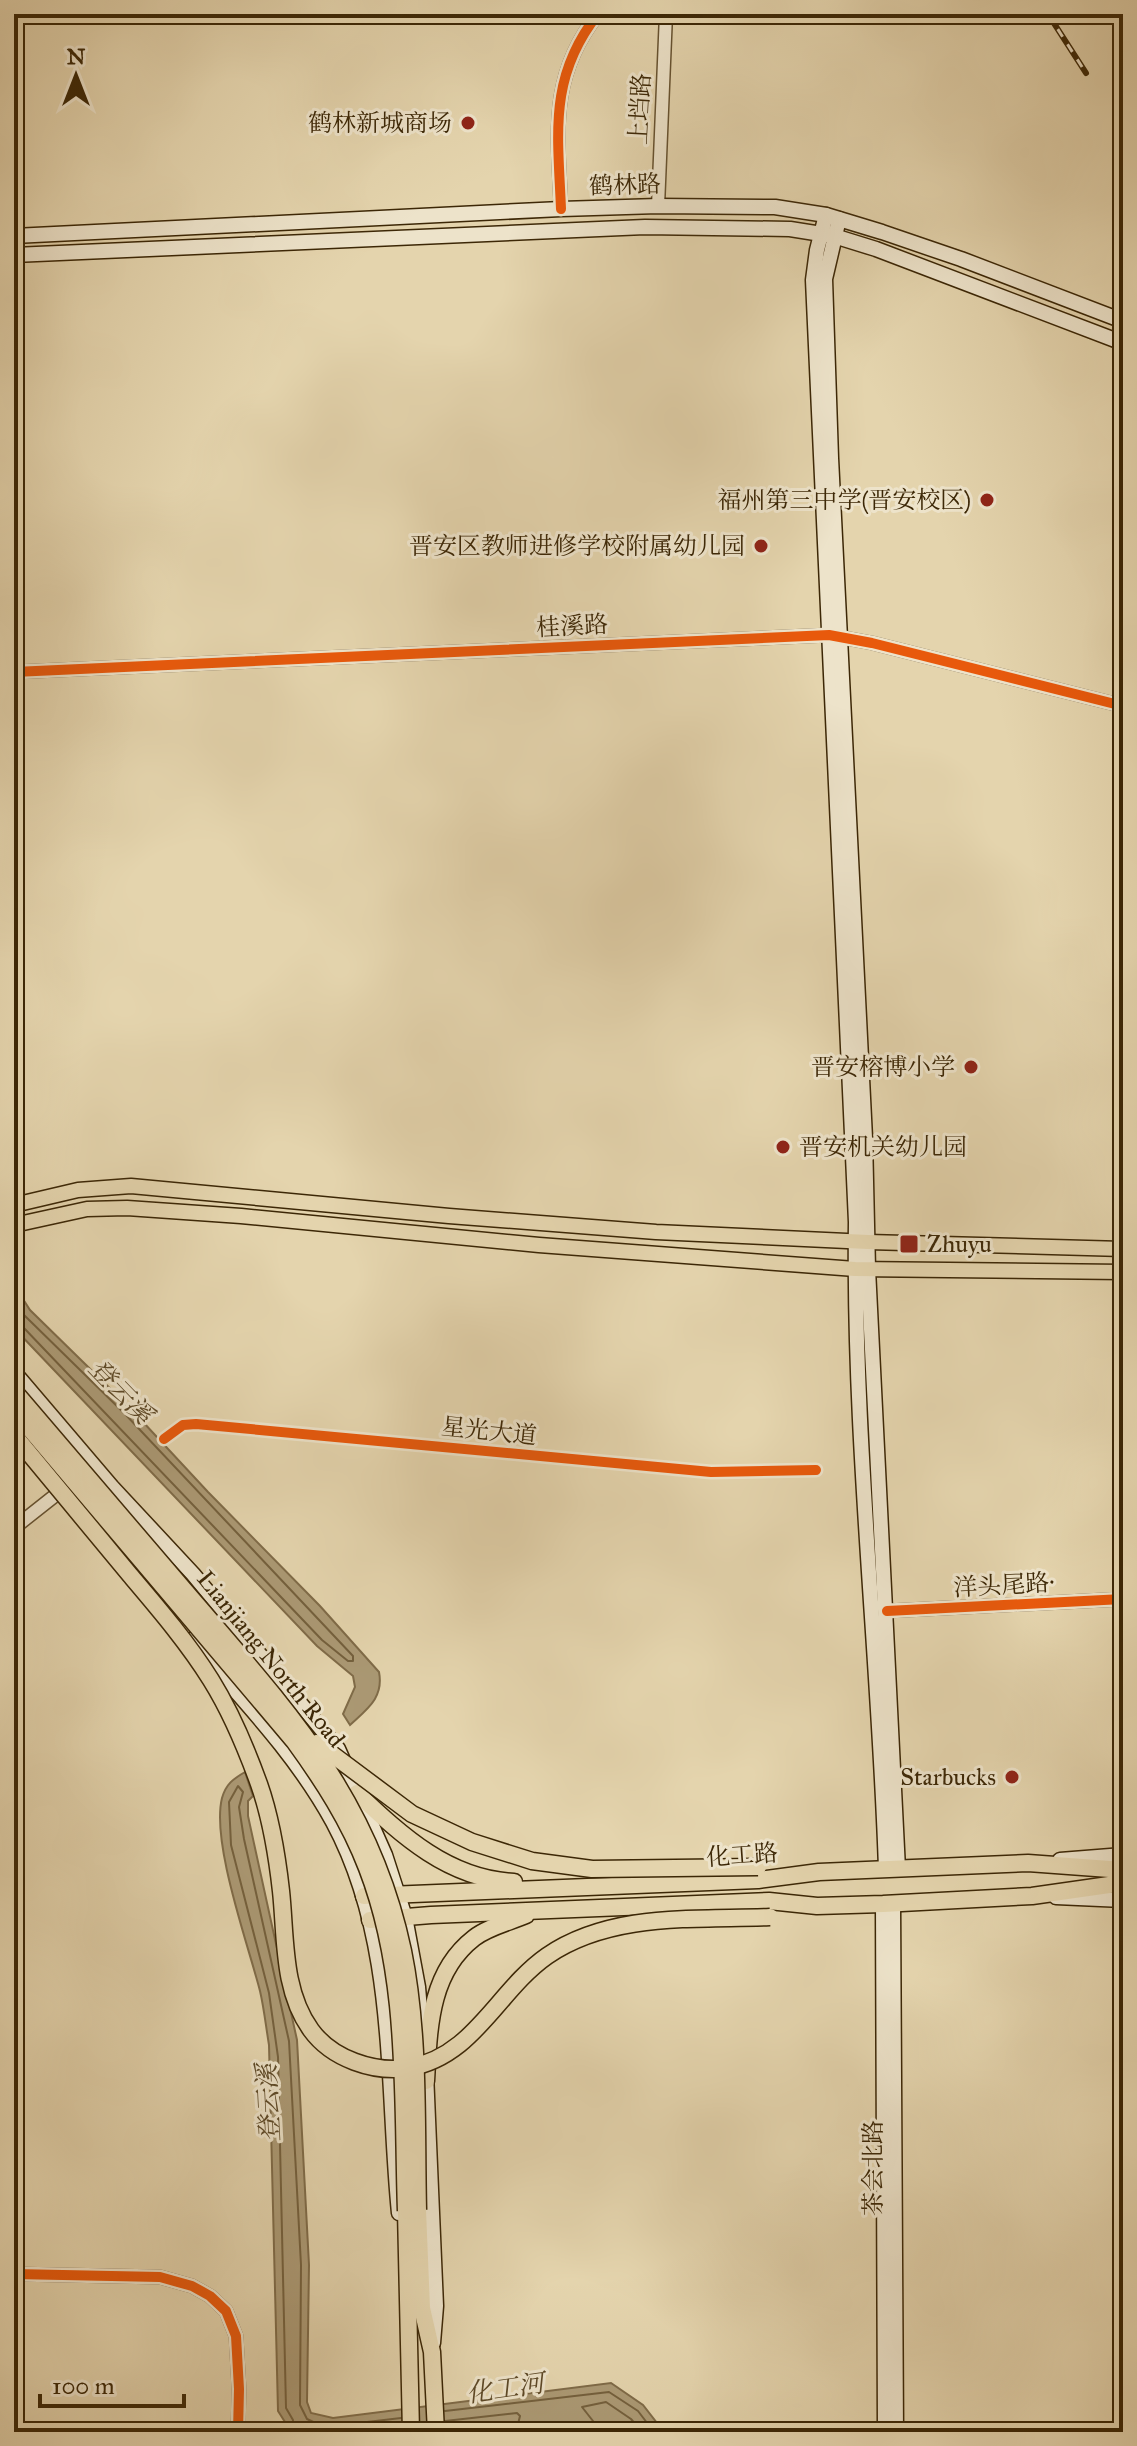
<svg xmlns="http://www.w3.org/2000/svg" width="1137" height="2446" font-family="'IM FELL Great Primer','Noto Serif SC',serif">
  <rect width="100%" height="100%" fill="#e4d4ad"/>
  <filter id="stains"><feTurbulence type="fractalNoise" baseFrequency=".0025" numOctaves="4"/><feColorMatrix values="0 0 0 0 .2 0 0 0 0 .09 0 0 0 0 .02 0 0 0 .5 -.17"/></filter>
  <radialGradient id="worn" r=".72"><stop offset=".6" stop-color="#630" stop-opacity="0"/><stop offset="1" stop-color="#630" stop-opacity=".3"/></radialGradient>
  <g fill="#ab9974" stroke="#7f6b48" stroke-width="2">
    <path d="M14 1285 30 1310 130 1408 208 1492 320 1606 379 1672C384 1698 367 1709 350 1725L343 1714 355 1687 353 1676 317 1646 14 1328Z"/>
    <path d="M245 1772 253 1796 248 1801V1816L297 2040 309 2265 307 2402 311 2413 333 2418 611 2383 643 2405 664 2432H589L553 2426 513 2432H284L285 2422 278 2411 269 2045C266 2027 264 2008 260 1991 248 1944 211 1842 222 1798 226 1784 233 1779 245 1772Z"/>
  </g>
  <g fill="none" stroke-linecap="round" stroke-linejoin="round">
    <g stroke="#74603d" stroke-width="2">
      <polyline points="14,1300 24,1315 125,1414 353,1656 353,1661 348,1661 322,1640 23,1327 14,1324"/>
      <polyline points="445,2411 609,2392 638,2411 654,2432"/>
      <polyline points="445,2421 517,2413 520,2416 516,2432"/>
      <polyline points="292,2432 293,2420 286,2408 278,2057 269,1993 231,1845 229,1802 238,1786 243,1792 239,1807 244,1839 289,2041 301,2265 300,2405 307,2419 322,2426 333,2426 401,2418"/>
      <polyline points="595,2432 593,2421 582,2407 606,2402 631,2419 642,2432"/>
    </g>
    <g stroke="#665230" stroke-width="12">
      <polyline id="minor" points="164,1439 183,1425 196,1424 711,1472 816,1470"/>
    </g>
    <g stroke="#665230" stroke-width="15">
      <g id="tertiary">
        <polyline points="658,206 666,14"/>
        <path d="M561 209C558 134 548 77 598 14"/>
        <polyline points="14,672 829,635 872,643 1123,706"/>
        <polyline points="14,1528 62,1490"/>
        <polyline points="887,1611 1123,1599"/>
        <polyline points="14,2274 160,2277 192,2286 210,2296 226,2311 236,2336 239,2389 238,2432"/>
      </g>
    </g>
    <g stroke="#3c2706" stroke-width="17">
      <g id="secondary">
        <path d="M826 215 817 250 813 280 856 1222C853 1438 879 1653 886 1869"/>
        <polyline points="839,219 825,279 831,458 865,1138 868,1269 898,1869"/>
        <polyline points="14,236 561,209 658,206 775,207 826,215 882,232 961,259 1123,321"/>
        <polyline points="14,255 645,227 790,229 834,236 876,249 1123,343"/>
        <polyline points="14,1372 112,1487 193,1574 338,1749 385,1855 405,1917 418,1987 423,2044"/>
        <path d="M191 1640C241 1698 296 1754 333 1822 397 1941 386 2082 399 2213"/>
        <polyline points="1060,1860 1123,1855"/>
        <polyline points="1056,1897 1123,1900"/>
        <polyline points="893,1903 896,2432"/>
        <polyline points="883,1904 885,2432"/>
        <polyline points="426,2073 436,2306 433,2343"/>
      </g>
    </g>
    <g stroke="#3c2706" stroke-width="17">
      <g id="primary">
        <polyline points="14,1205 78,1190 131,1186 449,1216 656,1232 868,1242 1123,1249"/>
        <polyline points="14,1225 87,1209 127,1208 241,1216 539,1245 855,1269 1123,1272"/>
      </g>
    </g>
    <g stroke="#3c2706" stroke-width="19">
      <g id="trunk">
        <path d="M357 1793C402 1836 449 1879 514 1882"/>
        <polyline points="364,1896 758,1880 819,1872 1028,1863 1123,1870"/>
        <polyline points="370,1920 431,1915 769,1901 817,1906 883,1904 1032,1896 1123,1883"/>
        <path d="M426 2081C429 2029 429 1973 474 1938 488 1927 510 1922 526 1915"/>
        <polyline points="418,2210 422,2308 432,2352 436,2432"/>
        <polyline points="406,2211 411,2432"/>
      </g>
    </g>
    <use href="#minor" stroke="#ede3ca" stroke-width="9"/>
    <use href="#tertiary" stroke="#ede3ca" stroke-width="12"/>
    <use href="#secondary" stroke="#ede3ca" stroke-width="14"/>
    <use href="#primary" stroke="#e4d4ad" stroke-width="14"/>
    <use href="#trunk" stroke="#e4d4ad" stroke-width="16"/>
    <g stroke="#3c2706" stroke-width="6">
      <polyline id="rail" points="1048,14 1086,73"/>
    </g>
    <use href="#rail" stroke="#ede3ca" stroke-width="3" stroke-dasharray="9" stroke-linecap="butt"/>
    <g stroke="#3c2706" stroke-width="19" stroke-linecap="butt">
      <g id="trunk-bridge">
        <path d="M14 1391C73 1460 132 1529 191 1598 288 1711 371 1799 403 1951 420 2035 416 2124 418 2210"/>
        <path d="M14 1410 294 1741C323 1781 349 1821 367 1868 409 1977 402 2096 406 2211"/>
        <path d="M14 1435C53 1482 91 1528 130 1575 158 1608 188 1643 211 1680 231 1712 246 1748 259 1784 271 1818 277 1855 281 1891 286 1937 282 1990 311 2030 332 2059 374 2073 408 2068 474 2057 497 1991 547 1956 611 1912 696 1920 770 1917"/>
        <polyline points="317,1743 412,1814 472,1842 532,1861 592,1869 758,1867"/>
      </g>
    </g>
    <use href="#trunk-bridge" stroke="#e4d4ad" stroke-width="16"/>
    <g stroke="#ede3ca" stroke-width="15">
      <g id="cycleway">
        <path d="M561 209C558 134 548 77 598 14"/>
        <polyline points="14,672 829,635 872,643 1123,706"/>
        <polyline points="164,1439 183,1425 196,1424 711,1472 816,1470"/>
        <polyline points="887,1611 1123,1599"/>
        <polyline points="14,2274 160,2277 192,2286 210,2296 226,2311 236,2336 239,2389 238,2432"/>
      </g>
    </g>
    <use href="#cycleway" stroke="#e8590c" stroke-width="10"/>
  </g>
  <g fill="#8f2418" stroke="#ede3ca" stroke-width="3">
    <circle cx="468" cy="123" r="8"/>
    <circle cx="987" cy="500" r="8"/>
    <circle cx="761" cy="546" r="8"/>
    <circle cx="971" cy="1067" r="8"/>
    <circle cx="783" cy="1147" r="8"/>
    <rect x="899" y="1234" width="20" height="20" rx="4"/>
    <circle cx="1012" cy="1777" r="8"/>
  </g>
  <g text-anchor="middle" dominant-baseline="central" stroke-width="6" stroke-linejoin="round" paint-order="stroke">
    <g font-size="24" fill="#3c2706" stroke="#ede3ca">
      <text transform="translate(640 109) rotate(-87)">上垱路</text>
      <text transform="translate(625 185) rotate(-2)">鹤林路</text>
      <text transform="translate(572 626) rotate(-3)">桂溪路</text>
      <text transform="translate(489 1431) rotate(6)">星光大道</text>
      <text transform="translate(1004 1585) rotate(-3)">洋头尾路·</text>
      <text transform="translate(271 1659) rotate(51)">Lianjiang North Road</text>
      <text transform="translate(742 1855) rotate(-4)">化工路</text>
      <text transform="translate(873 2168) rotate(-90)">茶会北路</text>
    </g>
    <g font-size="24" fill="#3c2706" stroke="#ede3ca" text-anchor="end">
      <text x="452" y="123">鹤林新城商场</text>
      <text x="971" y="500">福州第三中学(晋安校区)</text>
      <text x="745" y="546">晋安区教师进修学校附属幼儿园</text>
      <text x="955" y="1067">晋安榕博小学</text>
      <text x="799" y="1147" text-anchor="start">晋安机关幼儿园</text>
      <text x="927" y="1244" text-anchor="start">Zhuyu</text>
      <text x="996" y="1777">Starbucks</text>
    </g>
    <g font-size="26" font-style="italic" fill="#5d4927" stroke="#ede3ca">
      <text transform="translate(121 1391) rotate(46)">登云溪</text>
      <text transform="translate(268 2103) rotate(-93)">登云溪</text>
      <text transform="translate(505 2388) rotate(-8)">化工河</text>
    </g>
  </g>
  <rect width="1137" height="2446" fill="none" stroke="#e4d4ad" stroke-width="48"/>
  <rect x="16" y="16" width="1105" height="2414" fill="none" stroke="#3c2706" stroke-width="4"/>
  <rect x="24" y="24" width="1089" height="2398" fill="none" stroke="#3c2706" stroke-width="2"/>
  <g transform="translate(76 76)" stroke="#ede3ca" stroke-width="6" paint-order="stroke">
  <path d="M0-6L14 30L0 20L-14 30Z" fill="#3c2706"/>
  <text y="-12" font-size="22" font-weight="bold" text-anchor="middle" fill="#3c2706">N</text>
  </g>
  <path d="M40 2394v12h144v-12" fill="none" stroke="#3c2706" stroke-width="4"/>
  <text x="52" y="2394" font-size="24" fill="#3c2706" stroke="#ede3ca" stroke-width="6" paint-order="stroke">100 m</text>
  <rect width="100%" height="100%" filter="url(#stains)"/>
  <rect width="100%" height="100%" fill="url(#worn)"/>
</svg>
